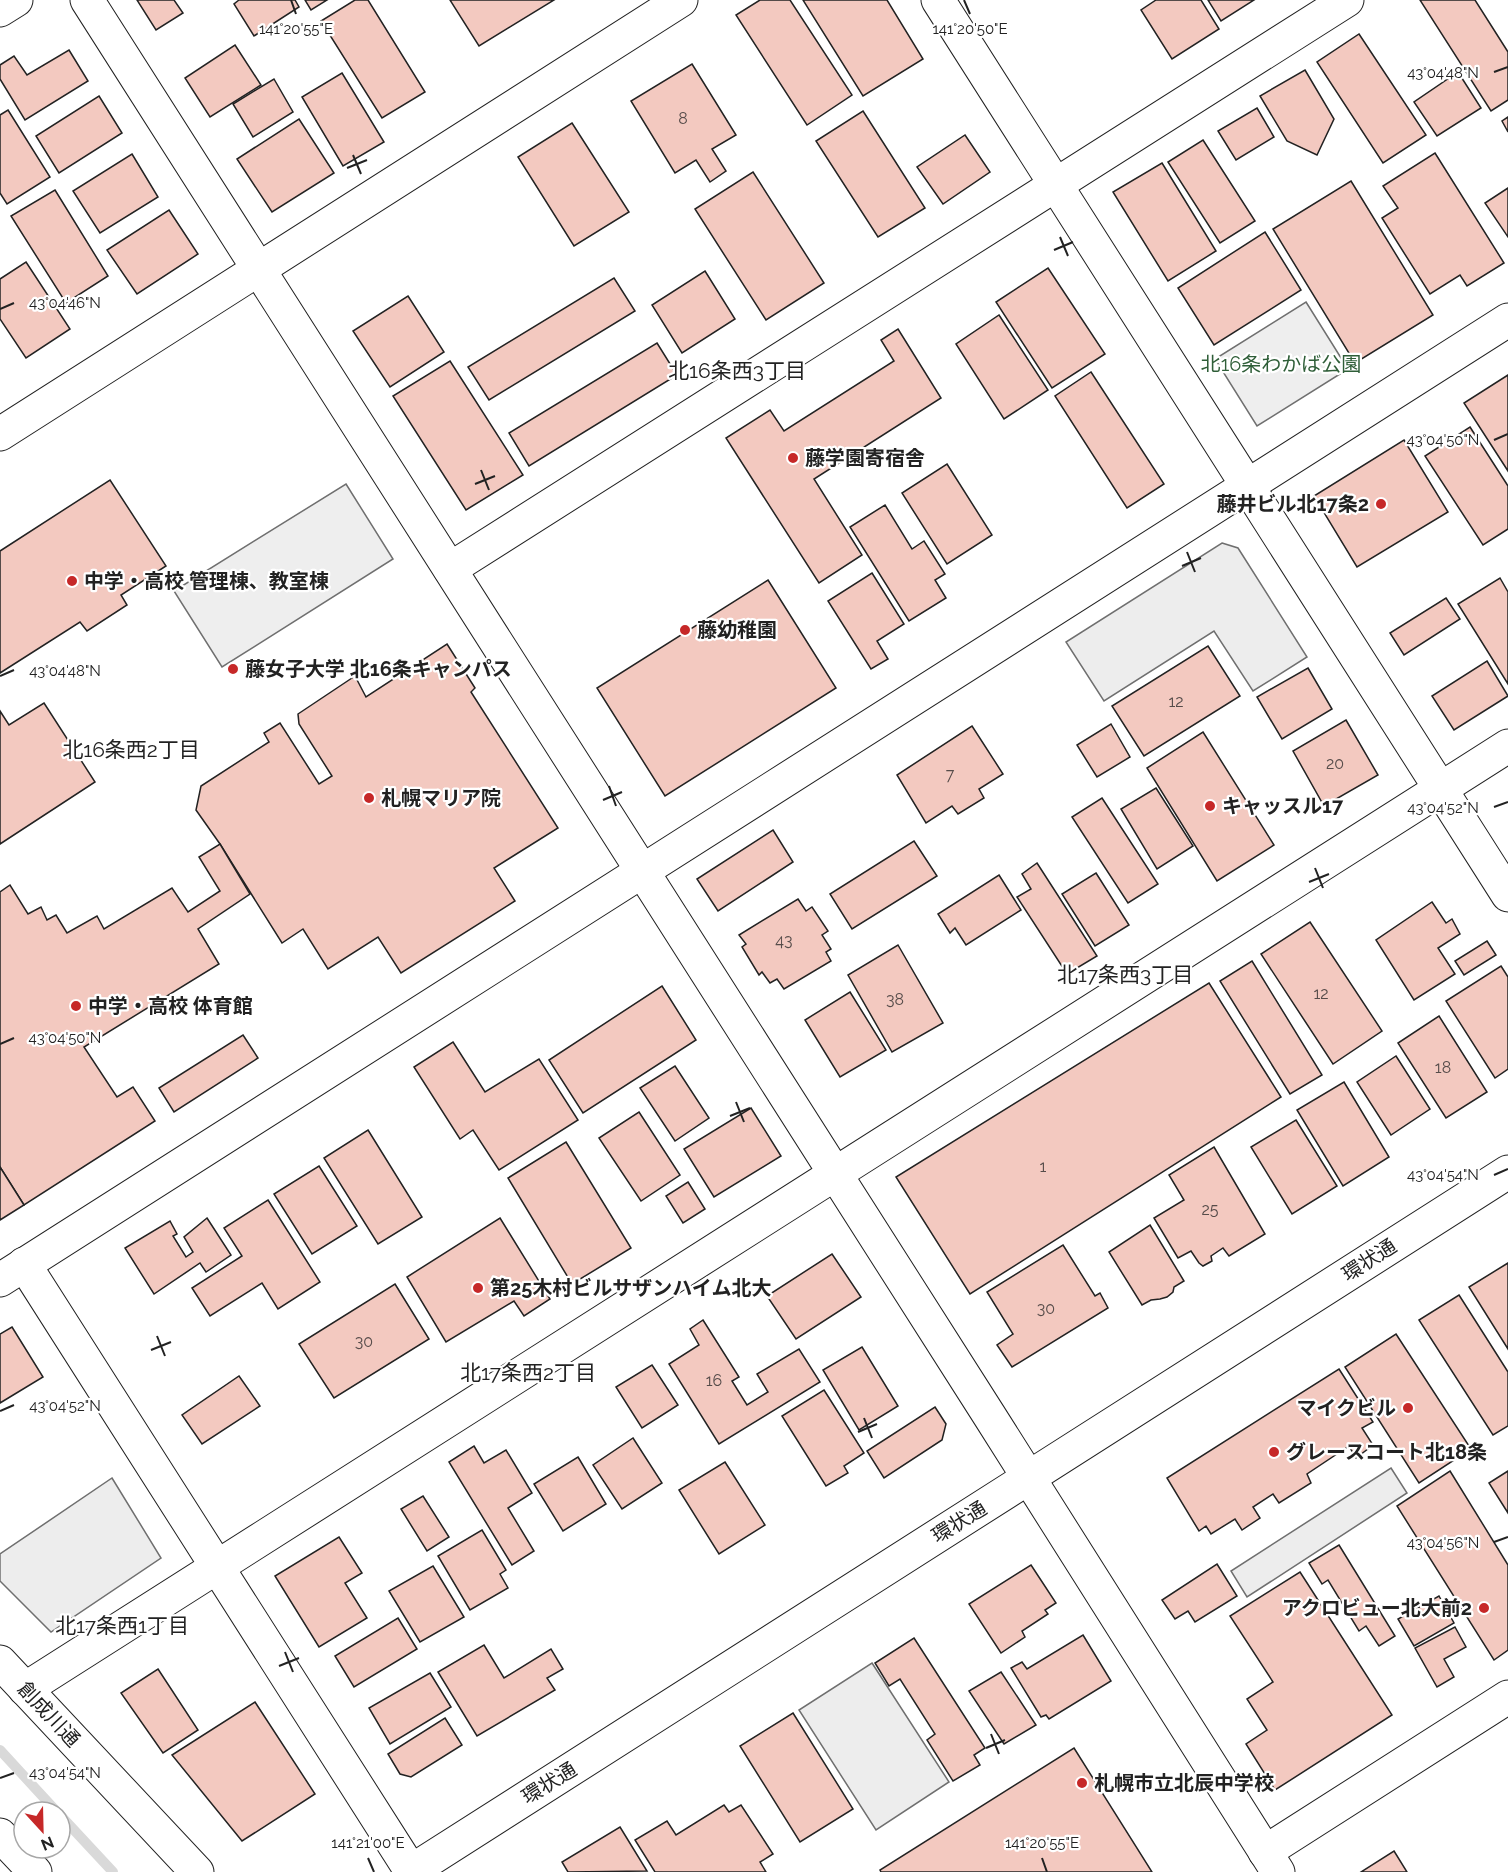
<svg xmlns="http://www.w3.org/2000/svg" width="1508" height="1872" font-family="Raleway,'Noto Sans JP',sans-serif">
  <rect width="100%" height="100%" fill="#fff"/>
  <g fill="#eee" stroke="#6f6f6f" stroke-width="1.5">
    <polygon points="1306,302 1348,369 1257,426 1215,359"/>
    <polygon points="346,484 393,559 222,667 174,591"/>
  </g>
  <g fill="#ededed" stroke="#6f6f6f" stroke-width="1.5">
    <polygon points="1222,543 1238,548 1307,657 1253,691 1214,631 1104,701 1066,642"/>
    <polygon points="1391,1468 1407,1493 1247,1597 1231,1571"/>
    <polygon points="112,1478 161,1558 51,1632 0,1581 0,1554"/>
    <polygon points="872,1663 949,1782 876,1830 799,1710"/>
  </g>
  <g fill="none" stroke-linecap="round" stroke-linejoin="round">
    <g stroke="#d9d9d9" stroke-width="10">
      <polyline points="0,1750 57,1812"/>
      <polyline points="60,1815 113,1872"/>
    </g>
  </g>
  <g fill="#f3c9c0" stroke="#222" stroke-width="1.5">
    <polygon points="137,0 174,0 183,13 156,30"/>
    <polygon points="239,0 295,0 299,7 254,36 234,4"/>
    <polygon points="305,0 327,0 311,10"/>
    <polygon points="355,0 368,0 425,92 382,118 321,21"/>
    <polygon points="450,0 554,0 479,46"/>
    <polygon points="760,0 790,0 852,95 807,125 736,15"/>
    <polygon points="803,0 887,0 923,59 863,96"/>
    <polygon points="1156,0 1201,0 1219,29 1172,59 1141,10"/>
    <polygon points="1208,0 1254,0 1221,21"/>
    <polygon points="1420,0 1475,0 1508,52 1508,100 1491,111"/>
    <polygon points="1359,34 1426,135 1383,163 1317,62"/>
    <polygon points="235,45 261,85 210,117 185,78"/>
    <polygon points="69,50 88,81 25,120 0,79 0,65 14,56 27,75"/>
    <polygon points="692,64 736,135 712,149 726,171 710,182 696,160 675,173 631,101"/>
    <polygon points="1305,70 1334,119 1317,155 1287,141 1260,96"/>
    <polygon points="1458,72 1481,108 1437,136 1414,102"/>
    <polygon points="342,73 384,142 343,166 302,97"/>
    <polygon points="274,79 293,112 253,137 233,104"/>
    <polygon points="99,96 122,133 59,173 36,136"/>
    <polygon points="1257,108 1274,137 1236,160 1218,131"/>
    <polygon points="8,110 50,177 7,204 0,193 0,115"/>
    <polygon points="863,111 925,208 878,237 816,141"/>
    <polygon points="1508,117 1508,132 1502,121"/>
    <polygon points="299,119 334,173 272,212 237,159"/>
    <polygon points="572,123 629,212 574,246 518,157"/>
    <polygon points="965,135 990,172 943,204 917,167"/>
    <polygon points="1203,140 1255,221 1220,243 1168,162"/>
    <polygon points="1435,153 1504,263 1467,286 1460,275 1430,294 1382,218 1398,208 1383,186"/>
    <polygon points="132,154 158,197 100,233 73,191"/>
    <polygon points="1162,163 1216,251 1168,281 1113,192"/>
    <polygon points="753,172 824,283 766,320 695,209"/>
    <polygon points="1351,181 1433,315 1355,363 1273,229"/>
    <polygon points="1508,188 1508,237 1485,203"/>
    <polygon points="55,190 108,276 66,303 11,216"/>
    <polygon points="169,210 198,254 137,294 107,250"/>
    <polygon points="1265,232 1301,290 1214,345 1178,288"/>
    <polygon points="26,262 70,329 26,358 0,319 0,279"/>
    <polygon points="1048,268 1105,354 1052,388 996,302"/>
    <polygon points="705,271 735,319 682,353 652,305"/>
    <polygon points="614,278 635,311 489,400 468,367"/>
    <polygon points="408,296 444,352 390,387 353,331"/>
    <polygon points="999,315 1048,390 1004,419 956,344"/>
    <polygon points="898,329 941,398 814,479 862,555 819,583 726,438 770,410 784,431 894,361 881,340"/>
    <polygon points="657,343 677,375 529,466 509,433"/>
    <polygon points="450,361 523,475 466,510 393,396"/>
    <polygon points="1091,372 1164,484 1127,508 1055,396"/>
    <polygon points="1508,375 1508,471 1464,403"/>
    <polygon points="1470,427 1508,486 1508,529 1483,545 1425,456"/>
    <polygon points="1404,440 1448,512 1357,567 1314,496"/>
    <polygon points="947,464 992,535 947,564 902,493"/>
    <polygon points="110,480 166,566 121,595 127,605 87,631 80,622 0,673 0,551"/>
    <polygon points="885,505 912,549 924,541 945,574 935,580 946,598 909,621 850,527"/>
    <polygon points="872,573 904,624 877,641 888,659 871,669 828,601"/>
    <polygon points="1500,578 1508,592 1508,684 1458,604"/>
    <polygon points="768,580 836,688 665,796 597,688"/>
    <polygon points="1446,598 1460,619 1404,655 1390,633"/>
    <polygon points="447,644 475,688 471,692 558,828 494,868 515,901 401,973 378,937 328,969 303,929 282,943 220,844 196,810 201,786 269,742 264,733 280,723 319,784 332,776 299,724 298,714 355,676 366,697"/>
    <polygon points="1208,646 1240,696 1144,756 1112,706"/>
    <polygon points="1487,661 1508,696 1454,730 1432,696"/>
    <polygon points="1308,668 1332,709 1282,739 1257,697"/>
    <polygon points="44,703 95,782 0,844 0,711 9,725"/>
    <polygon points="1346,720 1378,775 1324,806 1293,751"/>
    <polygon points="1111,724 1130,757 1097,777 1077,745"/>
    <polygon points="972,726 1003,774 979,789 984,798 958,814 952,806 926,823 897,775"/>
    <polygon points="1203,732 1274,845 1217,881 1147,768"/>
    <polygon points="1156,788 1193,846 1157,869 1121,809"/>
    <polygon points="1102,798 1158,884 1128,903 1072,817"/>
    <polygon points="773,830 793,862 718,911 697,879"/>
    <polygon points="914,841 937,876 852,929 830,894"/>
    <polygon points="220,844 250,894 198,929 219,964 84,1047 117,1097 133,1087 155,1121 24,1205 0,1167 0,892 10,885 28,914 41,907 47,920 56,915 67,933 97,916 104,929 172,888 188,912 220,891 199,857"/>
    <polygon points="1037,863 1097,956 1067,974 1017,897 1031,889 1022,874"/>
    <polygon points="1096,873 1129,925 1095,946 1062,894"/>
    <polygon points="999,875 1021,910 966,945 955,928 950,933 938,914"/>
    <polygon points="798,899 806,911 812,907 828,931 822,935 831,949 826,952 831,961 784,989 777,979 770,983 762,972 759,975 742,947 746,944 739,935"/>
    <polygon points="1432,902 1446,923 1452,919 1460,934 1438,948 1455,974 1414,1000 1376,940"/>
    <polygon points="1310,922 1382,1031 1333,1064 1261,954"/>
    <polygon points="1487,941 1496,955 1464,975 1455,961"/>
    <polygon points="898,945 943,1023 892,1052 848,975"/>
    <polygon points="1252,961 1322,1075 1290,1094 1220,981"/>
    <polygon points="1501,966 1508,977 1508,1069 1495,1078 1446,1001"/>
    <polygon points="1209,983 1281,1097 970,1294 896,1177"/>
    <polygon points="662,986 696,1040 583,1113 549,1060"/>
    <polygon points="850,992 886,1050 840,1077 805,1020"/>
    <polygon points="1439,1016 1487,1092 1446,1118 1398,1043"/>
    <polygon points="243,1035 258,1058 174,1112 159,1088"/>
    <polygon points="453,1042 485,1092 539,1059 578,1120 499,1170 473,1130 460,1139 414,1067"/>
    <polygon points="1396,1056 1430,1109 1391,1135 1357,1082"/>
    <polygon points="675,1066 709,1118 675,1141 640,1088"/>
    <polygon points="1344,1082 1389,1157 1343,1186 1297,1110"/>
    <polygon points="751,1108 781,1156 714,1197 684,1149"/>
    <polygon points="639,1112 680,1175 641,1201 599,1138"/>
    <polygon points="1296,1120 1337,1186 1292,1214 1251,1147"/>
    <polygon points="368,1130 422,1217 378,1244 324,1158"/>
    <polygon points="566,1142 631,1248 572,1284 508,1178"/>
    <polygon points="1214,1147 1265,1234 1229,1256 1223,1248 1211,1256 1212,1261 1203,1266 1199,1263 1191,1251 1178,1258 1154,1218 1184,1200 1169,1175"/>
    <polygon points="319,1166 357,1226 312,1254 274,1194"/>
    <polygon points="0,1167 24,1205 0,1220"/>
    <polygon points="688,1182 705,1209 683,1223 666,1196"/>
    <polygon points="268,1200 320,1282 278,1309 262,1283 210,1316 192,1288 242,1256 224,1228"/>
    <polygon points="207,1218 231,1255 206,1272 200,1263 154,1294 125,1248 170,1221 177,1234 173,1236 186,1257 193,1252 184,1237"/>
    <polygon points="500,1218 550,1299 524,1316 514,1301 446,1342 407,1277"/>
    <polygon points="1150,1225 1184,1281 1174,1287 1173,1292 1167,1297 1160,1299 1151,1300 1142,1305 1109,1252"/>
    <polygon points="1063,1245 1095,1296 1100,1293 1108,1308 1012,1367 997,1345 1013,1334 987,1292"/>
    <polygon points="832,1254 861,1297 796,1339 767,1296"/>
    <polygon points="1508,1263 1508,1349 1469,1287"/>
    <polygon points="395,1284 429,1339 334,1398 299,1344"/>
    <polygon points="1459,1295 1508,1372 1508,1426 1493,1435 1419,1320"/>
    <polygon points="703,1320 739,1377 732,1381 747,1405 768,1392 757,1374 799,1349 820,1382 719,1444 669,1364 699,1345 690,1329"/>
    <polygon points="12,1327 43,1377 0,1403 0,1334"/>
    <polygon points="1396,1334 1471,1449 1419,1483 1345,1367"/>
    <polygon points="862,1347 898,1406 859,1430 823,1370"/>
    <polygon points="652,1365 678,1405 642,1428 616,1387"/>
    <polygon points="1339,1369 1373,1422 1362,1428 1373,1445 1356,1458 1349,1446 1307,1474 1311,1483 1279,1503 1273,1494 1253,1507 1260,1518 1242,1530 1235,1519 1211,1534 1206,1526 1199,1531 1167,1478"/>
    <polygon points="239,1376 260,1406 202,1444 182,1415"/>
    <polygon points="824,1390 864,1453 844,1466 848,1473 826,1486 782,1416"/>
    <polygon points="935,1407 946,1424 942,1440 884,1478 867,1451"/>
    <polygon points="633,1438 662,1483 622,1509 593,1465"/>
    <polygon points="474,1446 484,1463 506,1450 532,1493 508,1508 534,1551 512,1565 449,1462"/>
    <polygon points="578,1457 606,1504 563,1531 534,1484"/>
    <polygon points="725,1462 765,1525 719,1554 679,1490"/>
    <polygon points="1450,1471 1508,1565 1508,1650 1494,1660 1397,1506"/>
    <polygon points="1508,1471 1508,1513 1489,1483"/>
    <polygon points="423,1496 449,1537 427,1551 401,1509"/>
    <polygon points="482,1530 506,1570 500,1574 508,1588 470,1610 438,1556"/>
    <polygon points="339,1537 362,1573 345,1583 367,1618 319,1647 275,1576"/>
    <polygon points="1339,1545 1395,1636 1379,1646 1366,1626 1359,1631 1328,1580 1322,1584 1309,1563"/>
    <polygon points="1217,1564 1237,1596 1195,1622 1188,1611 1175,1619 1162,1600"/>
    <polygon points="1031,1565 1056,1603 1045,1610 1048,1614 1022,1631 1025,1637 1001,1653 969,1604"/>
    <polygon points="433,1566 464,1617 420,1642 389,1591"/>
    <polygon points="1300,1572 1392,1715 1275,1790 1246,1744 1267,1730 1247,1699 1273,1682 1230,1616"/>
    <polygon points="1439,1596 1454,1623 1414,1646 1398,1619"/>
    <polygon points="398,1618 417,1649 354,1687 335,1656"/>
    <polygon points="1455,1627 1466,1647 1444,1659 1454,1677 1437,1687 1415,1648"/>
    <polygon points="1083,1635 1111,1681 1049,1719 1046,1715 1041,1717 1011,1668 1022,1662 1027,1669"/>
    <polygon points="914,1638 985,1748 974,1755 980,1765 953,1781 927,1740 935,1734 900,1679 889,1686 875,1663"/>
    <polygon points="484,1645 504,1678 551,1649 563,1669 547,1678 555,1690 477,1736 438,1672"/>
    <polygon points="158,1669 198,1730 163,1753 121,1693"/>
    <polygon points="1001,1672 1036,1725 1004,1744 969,1691"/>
    <polygon points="430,1673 451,1707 390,1744 369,1708"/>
    <polygon points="255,1702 315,1794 242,1841 172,1755"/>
    <polygon points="793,1713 853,1809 800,1842 740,1746"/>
    <polygon points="445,1718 462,1745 411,1777 400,1774 388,1754"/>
    <polygon points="1074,1748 1152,1872 881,1872 880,1870"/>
    <polygon points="724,1805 729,1812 741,1805 773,1854 760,1862 766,1872 655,1872 635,1840 667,1821 676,1835"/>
    <polygon points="620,1827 647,1871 568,1872 562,1862"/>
    <polygon points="1394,1851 1407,1872 1361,1872"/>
  </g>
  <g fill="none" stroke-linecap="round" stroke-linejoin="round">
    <g stroke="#222" stroke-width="35">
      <g id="minor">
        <polyline points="87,0 989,1415 1278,1872"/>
        <polyline points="0,10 16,0"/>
        <polyline points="0,434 681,0"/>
        <polyline points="450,569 1347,0"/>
        <polyline points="24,1264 411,1871"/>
        <polyline points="0,1280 1508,320"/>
        <polyline points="25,1689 1508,746"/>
        <polyline points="1265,1852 1508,1697"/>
      </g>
    </g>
    <g stroke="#222" stroke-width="35">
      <g id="tertiary">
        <polyline points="938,0 1508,895"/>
        <polyline points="410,1872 1508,1172"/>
      </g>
    </g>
    <g stroke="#222" stroke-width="35">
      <g id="trunk">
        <polyline points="0,1662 197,1872"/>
        <polyline points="0,1835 35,1872"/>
      </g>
    </g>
    <use href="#minor" stroke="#fff" stroke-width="33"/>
    <use href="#tertiary" stroke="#fff" stroke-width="33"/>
    <use href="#trunk" stroke="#fff" stroke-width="33"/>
  </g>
  <path fill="none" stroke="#222" stroke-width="2" d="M291 0 296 14M964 0 970 14M1494 72 1508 67M353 155 361 174M347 168 367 160M1060 237 1068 256M1054 250 1073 242M0 309 14 303M1494 440 1508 434M481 470 489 490M475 484 495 476M1187 552 1195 572M1182 566 1201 558M0 676 14 670M609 786 616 806M603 800 622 792M1494 807 1508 802M1315 868 1323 888M1309 882 1329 874M0 1044 14 1038M736 1102 744 1122M730 1116 750 1108M1494 1175 1508 1169M157 1336 165 1356M151 1350 171 1342M0 1411 14 1405M864 1418 872 1438M858 1432 877 1424M1494 1542 1508 1537M285 1652 293 1672M279 1666 299 1658M991 1734 999 1754M986 1748 1005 1740M0 1778 14 1773M368 1858 374 1872M1042 1858 1047 1872"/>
  <g fill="#c62828" stroke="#fff" stroke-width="2">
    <circle cx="793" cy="458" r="6"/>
    <circle cx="1381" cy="504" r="6"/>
    <circle cx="72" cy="581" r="6"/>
    <circle cx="685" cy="630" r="6"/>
    <circle cx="233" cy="669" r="6"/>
    <circle cx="369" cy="798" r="6"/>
    <circle cx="1210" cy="806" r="6"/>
    <circle cx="76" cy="1006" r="6"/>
    <circle cx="478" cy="1288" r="6"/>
    <circle cx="1408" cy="1408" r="6"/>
    <circle cx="1274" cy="1452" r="6"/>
    <circle cx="1484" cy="1608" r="6"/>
    <circle cx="1082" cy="1783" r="6"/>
  </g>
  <g text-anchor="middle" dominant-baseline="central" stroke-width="4.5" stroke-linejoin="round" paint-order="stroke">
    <g font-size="16" fill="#564c4a">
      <text x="683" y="118">8</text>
      <text x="1176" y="701">12</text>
      <text x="1335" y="763">20</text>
      <text x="950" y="774">7</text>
      <text x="784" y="940">43</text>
      <text x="1321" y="993">12</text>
      <text x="895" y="999">38</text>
      <text x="1443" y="1067">18</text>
      <text x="1043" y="1166">1</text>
      <text x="1210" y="1209">25</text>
      <text x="1046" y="1308">30</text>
      <text x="364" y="1341">30</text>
      <text x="714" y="1380">16</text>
    </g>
    <g font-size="20" fill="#2f5e38" stroke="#fff">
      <text x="1281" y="364">北16条わかば公園</text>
    </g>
    <g font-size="20" font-weight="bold" fill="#222" stroke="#fff" text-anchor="start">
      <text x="805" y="458">藤学園寄宿舎</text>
      <text x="1369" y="504" text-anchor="end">藤井ビル北17条2</text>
      <text x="84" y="581">中学・高校 管理棟、教室棟</text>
      <text x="697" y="630">藤幼稚園</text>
      <text x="245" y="669">藤女子大学 北16条キャンパス</text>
      <text x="381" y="798">札幌マリア院</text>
      <text x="1222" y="806">キャッスル17</text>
      <text x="88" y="1006">中学・高校 体育館</text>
      <text x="490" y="1288">第25木村ビルサザンハイム北大</text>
      <text x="1396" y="1408" text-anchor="end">マイクビル</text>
      <text x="1286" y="1452">グレースコート北18条</text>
      <text x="1472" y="1608" text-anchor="end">アクロビュー北大前2</text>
      <text x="1094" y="1783">札幌市立北辰中学校</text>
    </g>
    <g font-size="20" fill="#222" stroke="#fff">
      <text transform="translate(1369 1260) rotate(-33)">環状通</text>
      <text transform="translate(959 1522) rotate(-32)">環状通</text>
      <text transform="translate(49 1714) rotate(47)">創成川通</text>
      <text transform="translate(549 1783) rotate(-32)">環状通</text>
    </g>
    <g font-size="21" fill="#222" stroke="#fff">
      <text x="737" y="370">北16条西3丁目</text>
      <text x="131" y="749">北16条西2丁目</text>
      <text x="1125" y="974">北17条西3丁目</text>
      <text x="528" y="1372">北17条西2丁目</text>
      <text x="122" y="1625">北17条西1丁目</text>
    </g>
  </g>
  <g font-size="15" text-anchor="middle" fill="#222" stroke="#fff" stroke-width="4.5" stroke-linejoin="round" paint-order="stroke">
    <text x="296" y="34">141°20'55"E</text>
    <text x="970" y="34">141°20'50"E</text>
    <text x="1443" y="78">43°04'48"N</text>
    <text x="65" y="308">43°04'46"N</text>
    <text x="1443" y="445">43°04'50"N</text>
    <text x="65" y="676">43°04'48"N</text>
    <text x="1443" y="813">43°04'52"N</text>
    <text x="65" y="1043">43°04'50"N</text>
    <text x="1443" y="1180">43°04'54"N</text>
    <text x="65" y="1411">43°04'52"N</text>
    <text x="1443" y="1548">43°04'56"N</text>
    <text x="65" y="1778">43°04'54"N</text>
    <text x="368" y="1848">141°21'00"E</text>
    <text x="1042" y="1848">141°20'55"E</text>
  </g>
  <g transform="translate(42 1830) rotate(158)"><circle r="28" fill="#ffffff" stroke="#a7a7a7" stroke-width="1.5"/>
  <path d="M0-4.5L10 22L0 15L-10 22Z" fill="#c62828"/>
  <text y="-9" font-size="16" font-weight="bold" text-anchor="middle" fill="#222222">N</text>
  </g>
</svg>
